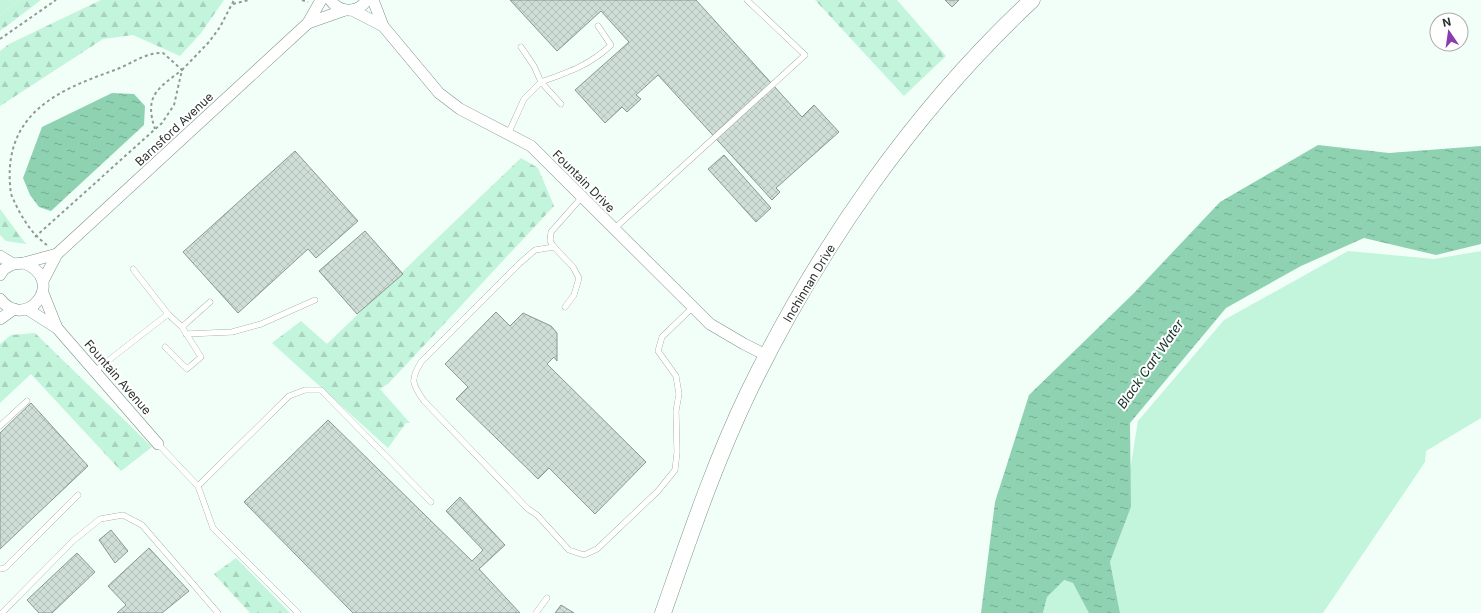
<svg xmlns="http://www.w3.org/2000/svg" width="1481" height="613" font-family="Inter,sans-serif">
  <defs>
    <pattern id="forest-firs" width="22" height="20" patternUnits="userSpaceOnUse"><rect width="22" height="20" fill="#c3f4dc"/><path d="M5 1l3.5 6h-7zM16 11l3.5 6h-7z" fill="#a8d2bd"/></pattern>
    <pattern id="water-ripples" width="26" height="14" patternUnits="userSpaceOnUse"><rect width="26" height="14" fill="#8ed2b2"/><path d="M2 4q2-2 4 0t4 0M15 11q2-2 4 0t4 0" fill="none" stroke="#74ab91"/></pattern>
    <pattern id="building-cross-hatch" width="8" height="8" patternUnits="userSpaceOnUse"><rect width="8" height="8" fill="#cfdfd7"/><path d="M0 0l8 8M0 8l8-8" fill="none" stroke="#b2c0b9"/></pattern>
  </defs>
  <rect width="100%" height="100%" fill="#f1fff8"/>
  <g fill="#c3f4dc">
    <polygon points="0,0 20,0 0,15"/>
    <polygon points="1348,251 1434,259 1481,251 1481,418 1426,451 1425,462 1323,613 1120,613 1110,562 1131,507 1130,470 1138,421 1224,320"/>
    <polygon points="1063,580 1073,583 1086,605 1089,613 1043,613 1047,597"/>
  </g>
  <g fill="url(#forest-firs)">
    <polygon points="20,0 41,0 0,31 0,15"/>
    <polygon points="101,0 224,0 201,33 180,56 133,35 103,39 0,106 0,51 9,44"/>
    <polygon points="815,0 897,0 946,56 904,96"/>
    <polygon points="521,158 538,168 554,206 389,383 380,389 410,423 406,423 388,448 272,343 301,321 327,344"/>
    <polygon points="0,209 26,244 6,241 0,235"/>
    <polygon points="35,333 152,447 121,471 31,374 0,403 0,344 11,335"/>
    <polygon points="236,558 290,613 250,613 214,574"/>
  </g>
  <g fill="url(#water-ripples)">
    <polygon points="112,93 134,94 145,106 144,125 51,211 39,207 30,195 23,178 42,127"/>
    <polygon points="1318,145 1389,153 1481,146 1481,244 1436,255 1364,238 1301,266 1226,308 1130,423 1131,507 1110,562 1120,613 1089,613 1073,583 1064,580 1047,597 1043,613 981,613 995,502 1029,395 1134,293 1220,202"/>
  </g>
  <g fill="url(#building-cross-hatch)" stroke="#88978f">
    <polygon points="510,0 696,0 802,117 814,105 839,132 776,188 780,192 772,200 658,75 636,95 641,99 627,112 622,107 605,123 575,90 629,42 601,11 557,51"/>
    <polygon points="945,0 959,0 952,7"/>
    <polygon points="295,151 358,221 316,258 308,249 238,313 183,252"/>
    <polygon points="724,155 771,208 756,222 708,169"/>
    <polygon points="365,231 403,274 357,314 319,271"/>
    <polygon points="496,312 510,326 523,313 551,326 557,333 557,361 554,357 547,364 646,462 595,514 549,468 538,479 456,399 468,387 445,364"/>
    <polygon points="31,403 88,466 0,549 0,433"/>
    <polygon points="328,420 472,561 483,550 446,511 460,497 505,545 479,569 520,613 353,613 244,502"/>
    <polygon points="111,530 128,551 115,563 99,540"/>
    <polygon points="149,548 189,591 162,613 117,613 126,605 108,586"/>
    <polygon points="77,553 95,572 52,613 39,613 27,600"/>
    <polygon points="561,605 574,613 555,613"/>
  </g>
  <g fill="none" stroke-linecap="round" stroke-linejoin="round">
    <g stroke="#829189" stroke-width="6">
      <g id="lane">
        <path d="M521 47 534 66 541 82C569 72 590 65 611 45L598 26"/>
        <polyline points="508,134 524,99 541,82 561,104"/>
        <polyline points="614,229 805,55 747,0"/>
        <path d="M554 247 535 250 519 264 421 362C410 380 412 384 424 401L528 509 537 515 569 550 584 555 597 549 658 491 675 470 677 452 676 411 679 394 676 376 658 351 662 337 693 307"/>
        <polyline points="565,307 574,295 579,278 573,267 554,247 550,241 551,232 582,197"/>
        <polyline points="182,327 210,302"/>
        <polyline points="186,334 232,332 261,324 315,300"/>
        <polyline points="165,347 187,369 201,357 182,327 168,314"/>
        <polyline points="95,371 168,314 133,269"/>
        <polyline points="0,426 27,401"/>
        <polyline points="158,444 198,486 289,396 305,390 321,390 431,502"/>
        <polyline points="198,486 213,528 298,613"/>
        <polyline points="0,569 5,568 78,495"/>
        <polyline points="2,613 73,541 100,519 123,515 142,525 218,613"/>
        <polyline points="536,613 547,598"/>
      </g>
    </g>
    <g stroke="#829189" stroke-width="12">
      <g id="street">
        <path d="M330 0C340 13 357 14 367 0"/>
        <polyline points="373,0 383,26 439,93 460,109 531,146 710,324 744,344 768,356"/>
        <polyline points="352,10 383,26"/>
        <polyline points="308,23 345,10"/>
        <polyline points="0,256 13,264"/>
        <polyline points="0,275 4,269 13,264 24,263 57,254"/>
        <polyline points="43,281 57,254 308,23 321,0"/>
        <polyline points="43,293 57,328"/>
        <path d="M0 299C26 333 68 280 24 263"/>
        <polyline points="27,309 57,328 158,444"/>
        <polyline points="0,319 14,309"/>
      </g>
    </g>
    <g stroke="#829189" stroke-width="17">
      <path id="secondary" d="M663 613C689 539 714 464 748 393 818 248 914 110 1032 0"/>
    </g>
    <g stroke="#909a95" stroke-width="2" stroke-dasharray="3 3" stroke-linecap="butt">
      <polyline points="302,0 308,2"/>
      <polyline points="233,4 249,0"/>
      <polyline points="0,39 56,0"/>
      <polyline points="35,237 162,123 174,105 182,70 209,42 220,27 234,0"/>
      <path d="M47 245C30 233 19 213 11 194 0 114 58 90 115 70 131 64 146 52 163 53L182 70C157 89 144 96 155 129"/>
    </g>
    <use href="#lane" stroke="#fff" stroke-width="5.5"/>
    <use href="#street" stroke="#fff" stroke-width="11"/>
    <use href="#secondary" stroke="#fff" stroke-width="16"/>
  </g>
  <g text-anchor="middle" dominant-baseline="central" stroke-width="4" stroke-linejoin="round" paint-order="stroke">
    <g font-size="12" fill="#2a302d" stroke="#fff">
      <text transform="translate(174 129) rotate(-43)">Barnsford Avenue</text>
      <text transform="translate(584 181) rotate(45)">Fountain Drive</text>
      <text transform="translate(809 283) rotate(-59)">Inchinnan Drive</text>
      <text transform="translate(118 377) rotate(49)">Fountain Avenue</text>
    </g>
    <g font-size="13" font-style="italic" fill="#133225" stroke="#fff">
      <text transform="translate(1150 364) rotate(-55)">Black Cart Water</text>
    </g>
  </g>
  <g transform="translate(1449 32) rotate(347)"><circle r="19" fill="#ffffff" stroke="#aaacab"/>
  <path d="M0-3L7 15L0 10L-7 15Z" fill="#893cac"/>
  <text y="-6" font-size="11" font-weight="bold" text-anchor="middle" fill="#2a302d">N</text>
  </g>
</svg>
